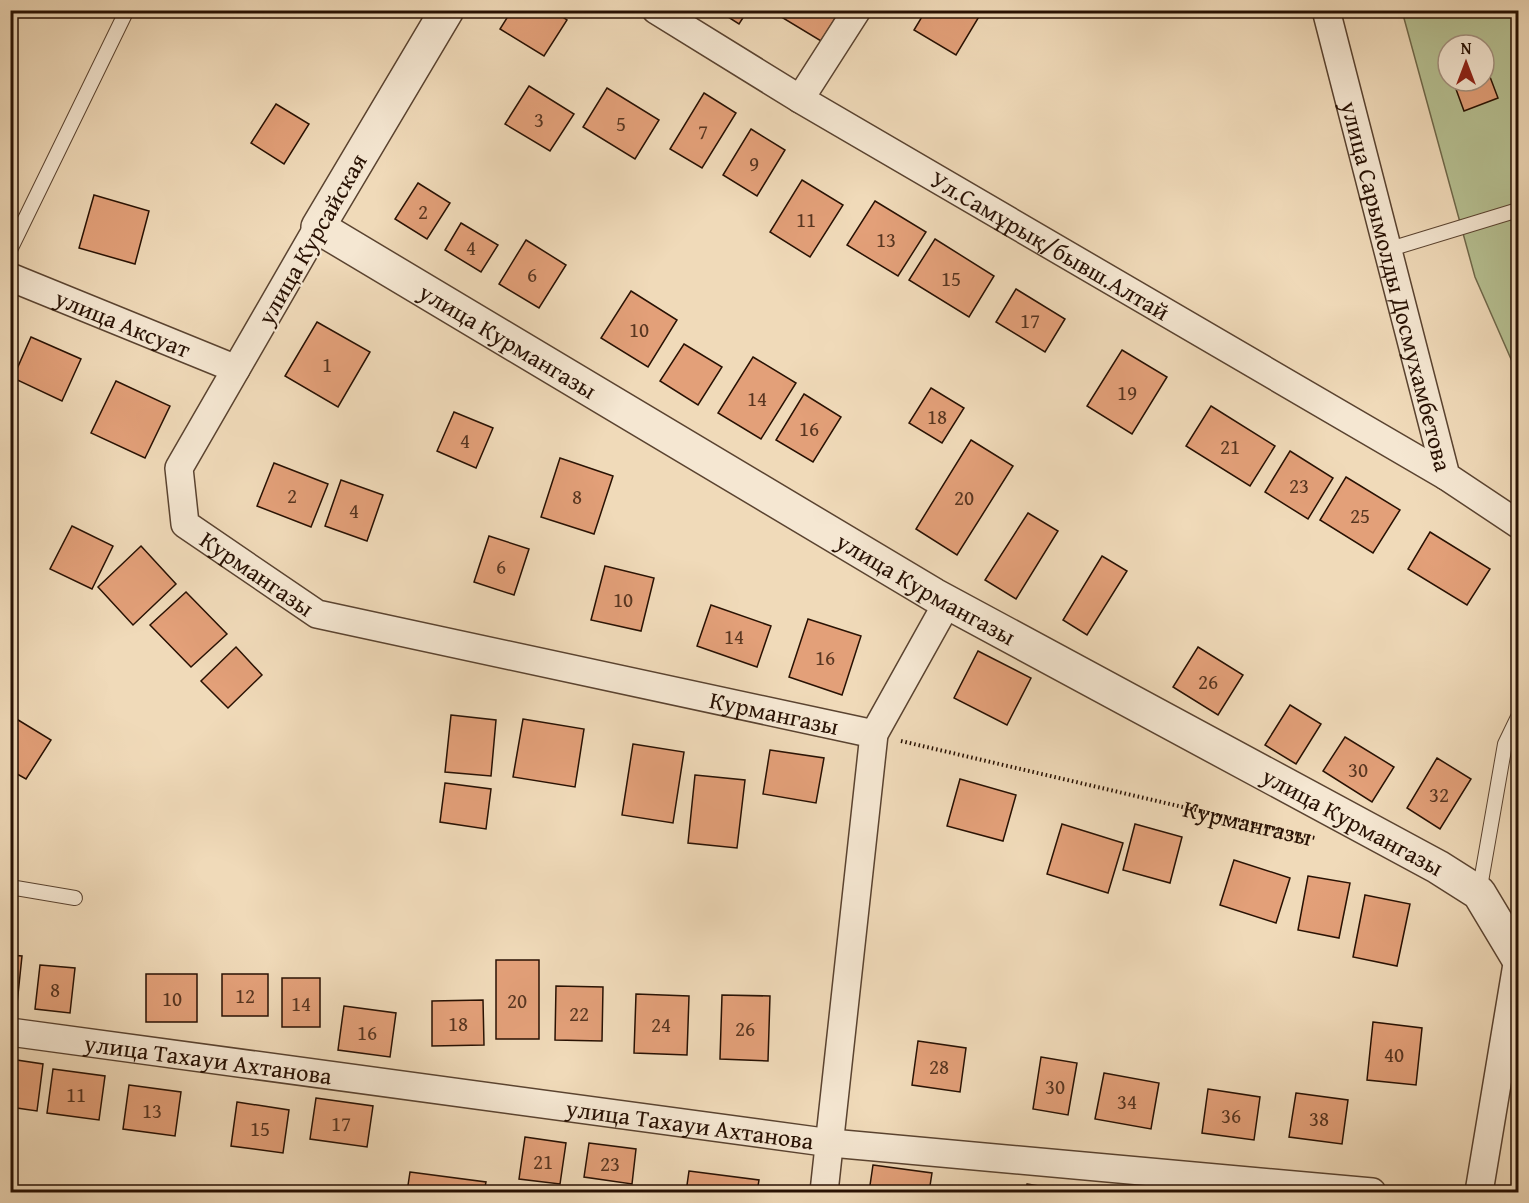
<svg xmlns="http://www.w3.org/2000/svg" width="1529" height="1203" font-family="'Gentium Book Plus',serif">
  <rect width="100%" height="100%" fill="#f0dab9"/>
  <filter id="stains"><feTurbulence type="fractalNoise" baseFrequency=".00333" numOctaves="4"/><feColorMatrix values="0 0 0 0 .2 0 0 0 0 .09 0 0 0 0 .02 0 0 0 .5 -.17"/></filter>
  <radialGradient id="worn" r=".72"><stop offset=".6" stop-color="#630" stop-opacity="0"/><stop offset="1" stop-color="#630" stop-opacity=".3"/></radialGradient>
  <path fill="#b6c092" stroke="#6f684a" stroke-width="1.5" fill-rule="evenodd" d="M1402 11H1518V375L1475 277ZM1448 45H1484V81H1448Z"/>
  <g fill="#e3a079" stroke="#281103" stroke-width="1.5">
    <polygon points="512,10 552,10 567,20 544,56 500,29"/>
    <polygon points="717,10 748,10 739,24"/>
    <polygon points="781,10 833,10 838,14 821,41 778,15"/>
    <polygon points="926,10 983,10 956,55 914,30"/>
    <polygon points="1484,61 1498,98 1464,111 1453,81 1484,81"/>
    <polygon points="529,86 574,114 550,151 505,124"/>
    <polygon points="607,88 659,120 635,159 583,127"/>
    <polygon points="704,93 736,113 702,168 670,149"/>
    <polygon points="276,104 309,124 284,164 251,143"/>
    <polygon points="751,129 785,150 757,196 723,175"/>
    <polygon points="802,180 843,205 810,257 770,232"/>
    <polygon points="418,183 450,203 427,239 395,219"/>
    <polygon points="94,195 149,211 135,264 79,248"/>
    <polygon points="875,201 926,232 898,276 847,245"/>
    <polygon points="461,223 498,245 481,272 445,250"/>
    <polygon points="935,239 994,276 969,317 909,280"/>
    <polygon points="526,240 566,265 539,308 499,284"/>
    <polygon points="1016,289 1065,319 1045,352 996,322"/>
    <polygon points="631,291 677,320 648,367 601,338"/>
    <polygon points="317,322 370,352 338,407 285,376"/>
    <polygon points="31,337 81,359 62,401 13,378"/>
    <polygon points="684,344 722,367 698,405 660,381"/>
    <polygon points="1122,350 1167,377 1132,434 1087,406"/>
    <polygon points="753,357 796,383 761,439 718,413"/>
    <polygon points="116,381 170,406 145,458 91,433"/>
    <polygon points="931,388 964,408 942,443 909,423"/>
    <polygon points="804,394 841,417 813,462 776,440"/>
    <polygon points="1211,406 1275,446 1250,486 1186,446"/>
    <polygon points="454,412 493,428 476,468 437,451"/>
    <polygon points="971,440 1013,466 957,555 916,529"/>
    <polygon points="1290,451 1333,478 1308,519 1265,492"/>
    <polygon points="560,458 613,476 594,534 541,517"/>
    <polygon points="274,463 328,484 311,527 257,506"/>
    <polygon points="1346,477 1400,510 1373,553 1320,520"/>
    <polygon points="341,480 383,495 367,541 325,526"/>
    <polygon points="1028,513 1058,531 1016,599 985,580"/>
    <polygon points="72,526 113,546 92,589 50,569"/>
    <polygon points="1430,532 1490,569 1467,605 1408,569"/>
    <polygon points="489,536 529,549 514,595 474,582"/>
    <polygon points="141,546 176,584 133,625 98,587"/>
    <polygon points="1102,556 1127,571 1087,635 1063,620"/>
    <polygon points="605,566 654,578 641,631 591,620"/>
    <polygon points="186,592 227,634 191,667 150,625"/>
    <polygon points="711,605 771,626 757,667 697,646"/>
    <polygon points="808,619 861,636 842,695 789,677"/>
    <polygon points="236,647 262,675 228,708 201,681"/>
    <polygon points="1198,647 1243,675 1218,715 1173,687"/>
    <polygon points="978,651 1031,678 1007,725 954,698"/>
    <polygon points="1290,705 1321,724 1296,764 1265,745"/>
    <polygon points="10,715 51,740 26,779 10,770"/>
    <polygon points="451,715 496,720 491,776 445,772"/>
    <polygon points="523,719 584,729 575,787 513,777"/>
    <polygon points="1345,737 1394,767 1372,802 1323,771"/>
    <polygon points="633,744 684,752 673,823 622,815"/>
    <polygon points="770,750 824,758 816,803 763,794"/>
    <polygon points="1437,758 1471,779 1440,829 1407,808"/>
    <polygon points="695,775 745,780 737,848 688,843"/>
    <polygon points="960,779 1016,795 1003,841 947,826"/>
    <polygon points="445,783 491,789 486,829 440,822"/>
    <polygon points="1062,824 1123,843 1108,893 1047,874"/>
    <polygon points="1135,824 1182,837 1170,883 1123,870"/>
    <polygon points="1234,860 1290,878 1276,923 1220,905"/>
    <polygon points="1308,876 1350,883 1339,938 1298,930"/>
    <polygon points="1365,895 1410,904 1397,966 1353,957"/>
    <polygon points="10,955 22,956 17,1004 10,1004"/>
    <rect x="496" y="960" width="43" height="79"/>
    <polygon points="40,965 75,968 70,1013 35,1009"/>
    <rect x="146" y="974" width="51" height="48"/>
    <rect x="222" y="974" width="46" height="42"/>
    <rect x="282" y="978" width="38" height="49"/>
    <polygon points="556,986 603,987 602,1041 555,1040"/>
    <polygon points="636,994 689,996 687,1055 634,1053"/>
    <polygon points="722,995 770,996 768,1061 720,1059"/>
    <polygon points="483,1000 484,1045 432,1046 432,1001"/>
    <polygon points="344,1006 396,1013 390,1057 338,1050"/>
    <polygon points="1373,1022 1422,1028 1416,1085 1367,1080"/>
    <polygon points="918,1041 966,1048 960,1092 912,1085"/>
    <polygon points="1041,1057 1077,1063 1068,1115 1033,1109"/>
    <polygon points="10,1059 43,1064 37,1111 10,1107"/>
    <polygon points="53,1069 105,1076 99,1120 47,1113"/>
    <polygon points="1104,1073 1159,1083 1151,1129 1095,1119"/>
    <polygon points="129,1085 181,1092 175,1136 123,1129"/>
    <polygon points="1208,1089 1260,1097 1254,1140 1202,1133"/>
    <polygon points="1296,1093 1348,1100 1342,1144 1289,1137"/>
    <polygon points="316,1098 373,1106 367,1147 310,1139"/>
    <polygon points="237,1102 289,1110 283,1153 231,1146"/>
    <polygon points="525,1137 566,1143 560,1184 519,1179"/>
    <polygon points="589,1143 636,1149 632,1184 584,1177"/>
    <polygon points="873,1165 932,1173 929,1192 869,1192"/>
    <polygon points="689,1171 759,1180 757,1192 686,1192"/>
    <polygon points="410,1172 486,1182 484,1192 407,1192"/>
    <polygon points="1027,1184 1070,1191 1069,1192 1025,1192"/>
  </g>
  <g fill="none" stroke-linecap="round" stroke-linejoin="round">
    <g stroke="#5a4330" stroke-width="16">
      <g id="service">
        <polyline points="10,250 127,10"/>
        <polyline points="1387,250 1518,210"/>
        <polyline points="10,887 75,898"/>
        <polyline points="1479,893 1505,744 1518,717"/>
      </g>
    </g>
    <g stroke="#5a4330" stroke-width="30">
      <g id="minor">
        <path id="s2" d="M656 10 800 99 1446 476"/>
        <path id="s3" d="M1326 10 1446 476 1518 524"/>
        <polyline points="800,99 857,10"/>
        <path id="s4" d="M318 227 179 468 185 524 317 614 874 734"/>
        <path id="s5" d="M10 277 236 369"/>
        <path id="s6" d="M10 1032 831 1143 1372 1192"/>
        <polyline points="824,1192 874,734 947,603"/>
        <polyline points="1479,1192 1518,958"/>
      </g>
    </g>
    <g stroke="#5a4330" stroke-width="36">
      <g id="tertiary">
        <path id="s7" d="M447 10 318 227 934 595 1438 867 1479 893 1518 958"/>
      </g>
    </g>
    <path stroke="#281103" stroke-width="4" stroke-dasharray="1.5 3" stroke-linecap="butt" id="s1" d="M901 741 1315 838"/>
    <use href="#service" stroke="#f5e7d2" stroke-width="14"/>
    <use href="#minor" stroke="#f5e7d2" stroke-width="27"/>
    <use href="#tertiary" stroke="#f5e7d2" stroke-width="33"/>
  </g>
  <g text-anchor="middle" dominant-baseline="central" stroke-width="4.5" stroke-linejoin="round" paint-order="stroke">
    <g font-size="21" fill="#573520">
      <text x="539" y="119">3</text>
      <text x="621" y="123">5</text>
      <text x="703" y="131">7</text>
      <text x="754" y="163">9</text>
      <text x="423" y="211">2</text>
      <text x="806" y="219">11</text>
      <text x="886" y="239">13</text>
      <text x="471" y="247">4</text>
      <text x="532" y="274">6</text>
      <text x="951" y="278">15</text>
      <text x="1030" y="320">17</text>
      <text x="639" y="329">10</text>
      <text x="327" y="364">1</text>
      <text x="1127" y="392">19</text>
      <text x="757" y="398">14</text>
      <text x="937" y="416">18</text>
      <text x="809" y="428">16</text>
      <text x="465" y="440">4</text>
      <text x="1230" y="446">21</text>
      <text x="1299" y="485">23</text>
      <text x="292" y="495">2</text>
      <text x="577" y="496">8</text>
      <text x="964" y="497">20</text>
      <text x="354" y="510">4</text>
      <text x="1360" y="515">25</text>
      <text x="501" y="566">6</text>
      <text x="623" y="599">10</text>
      <text x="734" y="636">14</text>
      <text x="825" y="657">16</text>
      <text x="1208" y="681">26</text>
      <text x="1358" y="769">30</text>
      <text x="1439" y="794">32</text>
      <text x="55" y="989">8</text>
      <text x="245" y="995">12</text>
      <text x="172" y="998">10</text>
      <text x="517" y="1000">20</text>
      <text x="301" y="1003">14</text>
      <text x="579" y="1013">22</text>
      <text x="458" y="1023">18</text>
      <text x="661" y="1024">24</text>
      <text x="745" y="1028">26</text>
      <text x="367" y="1032">16</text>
      <text x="1394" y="1054">40</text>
      <text x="939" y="1066">28</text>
      <text x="1055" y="1086">30</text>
      <text x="76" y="1094">11</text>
      <text x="1127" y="1101">34</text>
      <text x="152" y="1110">13</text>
      <text x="1231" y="1115">36</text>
      <text x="1319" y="1118">38</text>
      <text x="341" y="1123">17</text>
      <text x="260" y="1128">15</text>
      <text x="543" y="1161">21</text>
      <text x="610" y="1163">23</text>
    </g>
    <g font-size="24" fill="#281103" stroke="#f5e7d2">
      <text transform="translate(312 239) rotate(-60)">улица Курсайская</text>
      <text stroke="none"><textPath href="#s2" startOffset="459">Ул.Самұрық/бывш.Алтай</textPath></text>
      <text stroke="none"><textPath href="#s3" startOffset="285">улица Сарымолды Досмухамбетова</textPath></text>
      <text stroke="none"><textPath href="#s5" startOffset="122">улица Аксуат</textPath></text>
      <text stroke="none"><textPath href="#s7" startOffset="474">улица Курмангазы</textPath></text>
      <text stroke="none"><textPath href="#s4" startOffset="422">Курмангазы</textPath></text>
      <text stroke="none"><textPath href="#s7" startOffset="960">улица Курмангазы</textPath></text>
      <text stroke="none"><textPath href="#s4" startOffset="962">Курмангазы</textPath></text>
      <text stroke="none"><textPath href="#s7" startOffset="1446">улица Курмангазы</textPath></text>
      <text stroke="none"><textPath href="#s1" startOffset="356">Курмангазы</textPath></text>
      <text stroke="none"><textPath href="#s6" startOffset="200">улица Тахауи Ахтанова</textPath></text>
      <text stroke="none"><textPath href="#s6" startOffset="686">улица Тахауи Ахтанова</textPath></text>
    </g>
  </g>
  <rect width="1529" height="1203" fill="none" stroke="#f0dab9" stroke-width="36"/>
  <rect x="12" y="12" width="1505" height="1179" fill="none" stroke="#281103" stroke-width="3"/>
  <rect x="18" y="18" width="1493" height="1167" fill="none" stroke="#281103" stroke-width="1.5"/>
  <g transform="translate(1466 63)"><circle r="28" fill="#f5e7d2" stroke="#a3917f" stroke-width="1.5"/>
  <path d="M0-4.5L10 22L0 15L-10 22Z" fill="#8f2418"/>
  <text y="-9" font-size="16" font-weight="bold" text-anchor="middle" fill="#281103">N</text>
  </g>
  <rect width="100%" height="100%" filter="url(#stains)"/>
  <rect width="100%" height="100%" fill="url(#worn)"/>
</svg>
